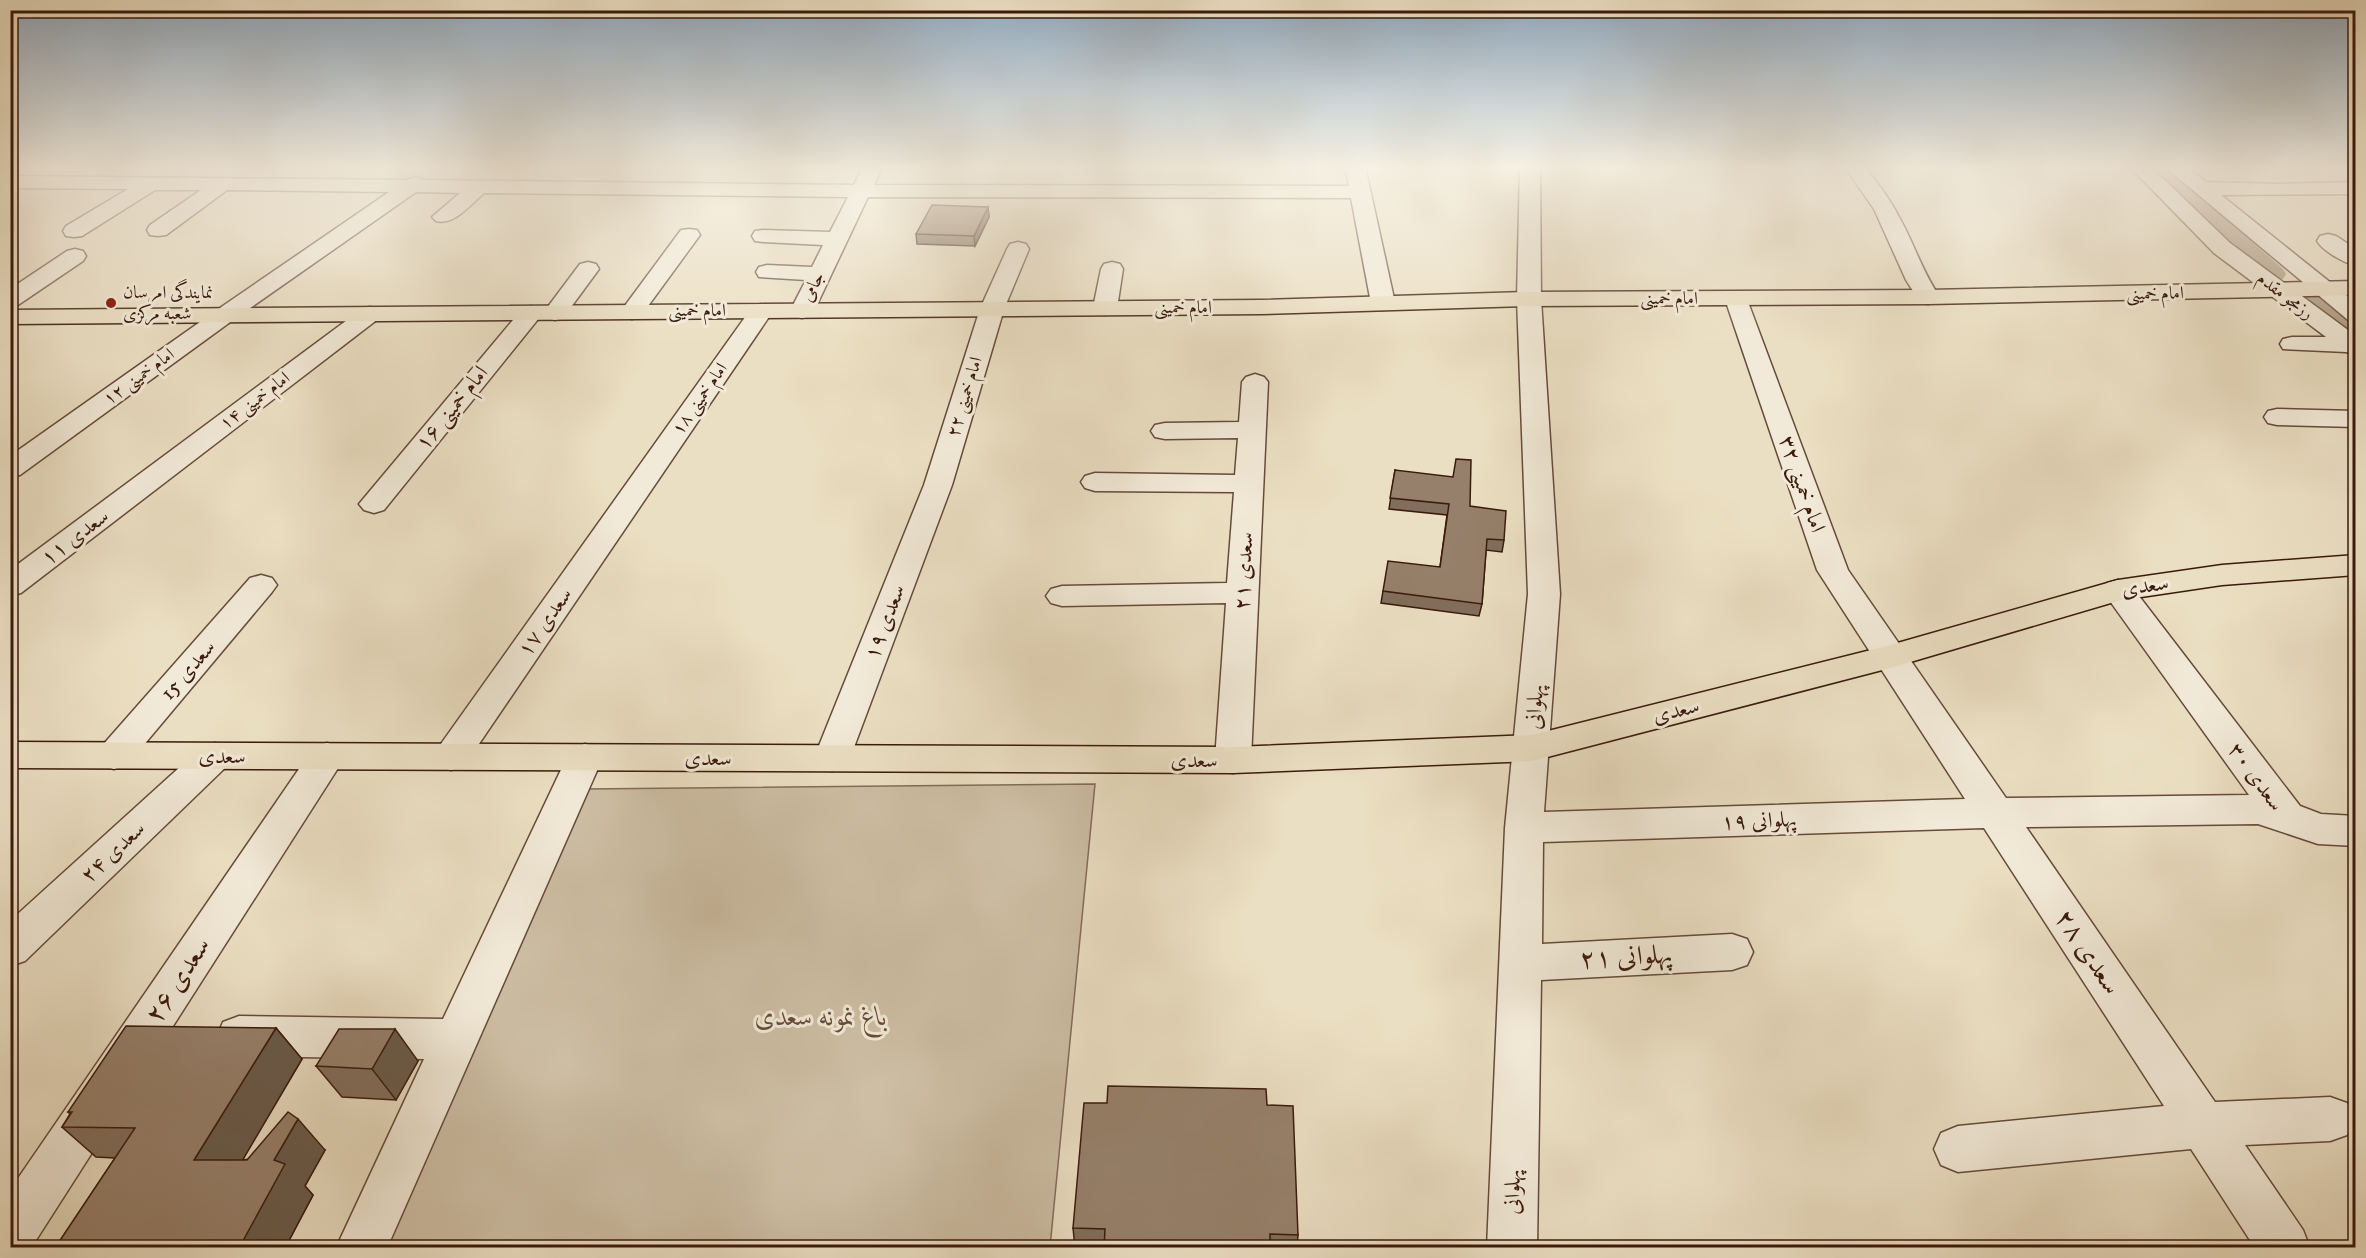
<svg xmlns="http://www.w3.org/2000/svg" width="2366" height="1258" font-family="'IM FELL DW Pica',Amiri,serif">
  <rect width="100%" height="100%" fill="#ebdfc3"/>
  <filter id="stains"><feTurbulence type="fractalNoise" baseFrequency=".00333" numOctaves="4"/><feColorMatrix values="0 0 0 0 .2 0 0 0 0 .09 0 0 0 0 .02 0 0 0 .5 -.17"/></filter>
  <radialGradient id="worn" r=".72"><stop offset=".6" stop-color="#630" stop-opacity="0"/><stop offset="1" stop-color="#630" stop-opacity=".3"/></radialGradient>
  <polygon fill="#cdbea4" stroke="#846c58" stroke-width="1.5" points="1095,784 1050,1247 383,1248 585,789"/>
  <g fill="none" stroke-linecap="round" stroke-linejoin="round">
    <g fill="#af9c85" fill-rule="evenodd">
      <polygon points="2147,166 2167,166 2283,269 2286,274 2283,279 2275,281 2267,279"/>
      <polygon points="2307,288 2315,290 2356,321 2356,340 2348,338 2299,300 2296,295 2299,290"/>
    </g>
    <g stroke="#664b3a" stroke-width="3">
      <g id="minor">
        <path d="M863 166H883L874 185 1349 186 1345 166H1365L1395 303 1391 308 1383 310 1375 308 1371 303 1351 198 868 197 814 311 810 316 802 318 794 316 790 311 806 280 759 277 756 272 759 267 767 265 812 267 823 245 763 242 755 241 752 236 755 231 763 230 830 232 848 197 484 193C471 204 454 226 436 221L432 217 460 193 416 192 233 320 20 475 10 477V456L217 310 389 192 227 190 166 235 158 236 150 235 147 230 150 225 201 190H155L82 236 74 237 66 236 63 231 66 226 128 189 10 188V176L407 180 416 177 424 180 854 185Z"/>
        <polygon points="1520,166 1540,166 1541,299 1560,594 1544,812 1965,799 1817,570 1725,299 1729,294 1737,292 1745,294 1848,570 2006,798 2249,795 2102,590 2107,583 2118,580 2129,583 2300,806 2321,814 2356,816 2356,846 2318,844 2258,824 2026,827 2215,1102 2330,1097 2347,1103 2354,1119 2347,1135 2330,1141 2245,1145 2303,1230 2310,1248 2255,1248 2191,1149 1958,1172 1941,1165 1934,1149 1941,1133 1958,1126 2164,1106 1984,828 1543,842 1542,944 1732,934 1747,939 1753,952 1747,965 1732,970 1541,980 1537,1248 1487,1248 1505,828 1528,594 1517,299"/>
        <path d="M1844 166H1864C1877 182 1890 199 1899 217 1914 243 1922 272 1940 297L1936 302 1928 304 1920 302 1906 280 1874 209Z"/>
        <polygon points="2129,166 2150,166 2230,243 2356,336 2356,355 2346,352 2283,349 2280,344 2283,339 2292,337 2326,337 2214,253"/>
        <polygon points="2164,166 2186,166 2206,182 2280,184 2356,182 2356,194 2221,195 2356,303 2356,322 2348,320"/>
        <polygon points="689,229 697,230 700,235 640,317 632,319 624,317 620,312 624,307 681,230"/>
        <path d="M2328 234 2336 236 2356 249V266C2343 262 2324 252 2317 241L2320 236Z"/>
        <polygon points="1018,242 1026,244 1029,249 1004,309 952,485 850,758 845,767 832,771 819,767 814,758 924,485 980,309 1007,249 1010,244"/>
        <polygon points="75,249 83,251 86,256 83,261 18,305 10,307 10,289 67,251"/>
        <polygon points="588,262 596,264 599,269 563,318 555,320 547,318 543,313 547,308 580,264"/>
        <polygon points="1112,262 1120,264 1123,269 1117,308 1113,313 1105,315 1097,313 1093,308 1101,269 1104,264"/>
        <polygon points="761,304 769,306 773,311 464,766 451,770 438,766 433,757 438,748 753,306"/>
        <polygon points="531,306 539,308 543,313 539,318 384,510 374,513 364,510 359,504 364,498 523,308"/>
        <polygon points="370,307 378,309 382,314 378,319 21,593 10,596 10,570 362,309"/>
        <polygon points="1255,374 1264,377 1268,382 1251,760 1246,770 1233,773 1220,770 1215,760 1226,603 1062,606 1051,603 1046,596 1051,589 1062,586 1227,583 1234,492 1095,491 1085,488 1081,482 1085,476 1095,473 1235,475 1238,438 1165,439 1155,437 1151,431 1155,425 1165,423 1239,422 1242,382 1246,377"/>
        <polygon points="2277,409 2356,411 2356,427 2277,425 2268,423 2264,417 2268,411"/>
        <polygon points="261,575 272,578 277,585 272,592 127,765 114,769 101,765 96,756 101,747 250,578"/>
        <polygon points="215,743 228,747 233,756 228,765 25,961 10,966 10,921 202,747"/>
        <polygon points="327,743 340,747 345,756 340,765 31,1248 10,1248 10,1190 314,747"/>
        <polygon points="585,744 598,748 603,757 387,1248 336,1248 424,1059 239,1056 223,1050 217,1036 223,1022 239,1016 443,1019 567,757 572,748"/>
      </g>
    </g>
    <g stroke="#3a1a0c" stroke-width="3">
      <g id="major">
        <polygon points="2356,281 2356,295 1928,304 1529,306 1261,314 10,324 10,310 1261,300 1529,292 1928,290"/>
        <polygon points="2356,555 2356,575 2222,585 2121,600 1890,668 1532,761 1233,773 10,768 10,742 1233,747 1532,735 1887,646 2118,580 2222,565"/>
      </g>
    </g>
    <use href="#minor" fill="#f2ead8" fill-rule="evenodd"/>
    <use href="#major" fill="#ebdfc3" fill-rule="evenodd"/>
  </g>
  <g fill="#816e5c" stroke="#3a1a0c" stroke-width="1.5">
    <polygon points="988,207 989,217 975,246 917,244 916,234"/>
    <polygon points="1395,470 1470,506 1504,540 1502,552 1486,550 1482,604 1479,616 1381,603 1383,591 1440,567 1447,515 1389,509"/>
    <polygon points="276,1028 302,1059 242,1160 325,1150 305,1186 313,1195 285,1248 55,1248 115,1158 96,1157 62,1127 70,1114 68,1112"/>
    <polygon points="418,1061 396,1100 342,1097 316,1066"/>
    <polygon points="1267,1105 1298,1235 1297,1248 1075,1248 1073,1228"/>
  </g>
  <g fill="#695a4b" stroke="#3a1a0c" stroke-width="1.5">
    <polygon points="988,207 989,217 975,246 974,236"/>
    <polygon points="276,1028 302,1059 225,1190 194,1160"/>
    <polygon points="395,1029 418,1061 396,1100 372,1069"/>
    <polygon points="298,1119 325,1150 305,1186 313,1195 285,1248 239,1248 274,1160"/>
  </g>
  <g fill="#96806b" stroke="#3a1a0c" stroke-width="1.5">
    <polygon points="932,205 988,207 974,236 916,234"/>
    <polygon points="1456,459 1471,460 1470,506 1506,511 1504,540 1487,539 1482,604 1383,591 1388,561 1440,567 1449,504 1390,498 1395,470 1453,477"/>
    <polygon points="126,1026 276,1028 194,1160 247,1160 288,1112 298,1119 274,1160 285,1164 239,1248 55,1248 135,1128 62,1127 72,1112 68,1112"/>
    <polygon points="339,1029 395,1029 372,1069 316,1066"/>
    <polygon points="1108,1086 1266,1089 1267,1105 1293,1106 1298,1235 1270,1234 1270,1248 1104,1248 1105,1229 1073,1228 1084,1103 1107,1103"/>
  </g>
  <linearGradient id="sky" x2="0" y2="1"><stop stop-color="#91aac0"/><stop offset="0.49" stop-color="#f6f1e4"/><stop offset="1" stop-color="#f6f1e4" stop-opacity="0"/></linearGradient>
  <rect width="2366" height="342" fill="url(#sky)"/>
  <circle fill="#8f2418" stroke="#f2ead8" stroke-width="2" cx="111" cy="303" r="6"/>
  <g text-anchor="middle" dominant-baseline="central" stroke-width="6" stroke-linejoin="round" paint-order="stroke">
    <g font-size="18" fill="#3a1a0c" stroke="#f2ead8">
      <text transform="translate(813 287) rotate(-64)">جامی</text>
      <text transform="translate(2155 294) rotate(-1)">امام خمینی</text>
      <text transform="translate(2285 296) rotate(37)">رزمجو مقدم</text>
      <text x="1669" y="299">امام خمینی</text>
      <text x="1183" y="308">امام خمینی</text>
      <text x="697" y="311">امام خمینی</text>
      <text transform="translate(139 377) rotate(-36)">امام خمینی ۱۲</text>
      <text transform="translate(965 397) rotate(-73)">امام خمینی ۲۲</text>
      <text transform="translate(700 399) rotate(-55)">امام خمینی ۱۸</text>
      <text transform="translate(255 401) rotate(-37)">امام خمینی ۱۴</text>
    </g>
    <g font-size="18" fill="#3a1a0c" stroke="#f2ead8" text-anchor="start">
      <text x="123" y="293">نمایندگی امرسان<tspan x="123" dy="21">شعبه مرکزی</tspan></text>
    </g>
    <g font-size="22" fill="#3a1a0c" stroke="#f2ead8">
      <text transform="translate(452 408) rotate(-51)">امام خمینی ۱۶</text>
      <text transform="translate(1802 484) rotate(71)">امام خمینی ۳۲</text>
      <text transform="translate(75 537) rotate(-37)">سعدی ۱۱</text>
      <text transform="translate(1244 571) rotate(-87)">سعدی ۲۱</text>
      <text transform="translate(2145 586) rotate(-9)">سعدی</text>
      <text transform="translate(545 622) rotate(-55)">سعدی ۱۷</text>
      <text transform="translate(885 622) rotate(-69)">سعدی ۱۹</text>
      <text transform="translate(188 670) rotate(-49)">سعدی 15</text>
      <text transform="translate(1535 707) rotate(-86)">پهلوانی</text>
      <text transform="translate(1676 711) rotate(-14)">سعدی</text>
      <text x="222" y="756">سعدی</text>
      <text x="708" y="758">سعدی</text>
      <text x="1194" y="760">سعدی</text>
      <text transform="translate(2256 777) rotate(54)">سعدی ۳۰</text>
      <text transform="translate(1759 821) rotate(-2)">پهلوانی ۱۹</text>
      <text transform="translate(113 852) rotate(-43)">سعدی ۲۴</text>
      <text transform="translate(1513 1192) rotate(-89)">پهلوانی</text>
    </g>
    <g font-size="27" fill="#3a1a0c" stroke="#f2ead8">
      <text transform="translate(2088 952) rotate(56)">سعدی ۲۸</text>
      <text transform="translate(1626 957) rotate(-3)">پهلوانی ۲۱</text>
      <text transform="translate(178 980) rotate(-57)">سعدی ۲۶</text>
    </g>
    <g font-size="27" font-style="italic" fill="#664b3a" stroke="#f2ead8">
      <text x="821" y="1017">باغ نمونه سعدی</text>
    </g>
  </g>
  <rect width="2366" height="1258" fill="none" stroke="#ebdfc3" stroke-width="36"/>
  <rect x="12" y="12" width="2342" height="1234" fill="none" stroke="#3a1a0c" stroke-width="3"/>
  <rect x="18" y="18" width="2330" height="1222" fill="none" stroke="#3a1a0c" stroke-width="1.5"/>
  <rect width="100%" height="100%" filter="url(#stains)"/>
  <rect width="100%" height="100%" fill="url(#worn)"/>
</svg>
